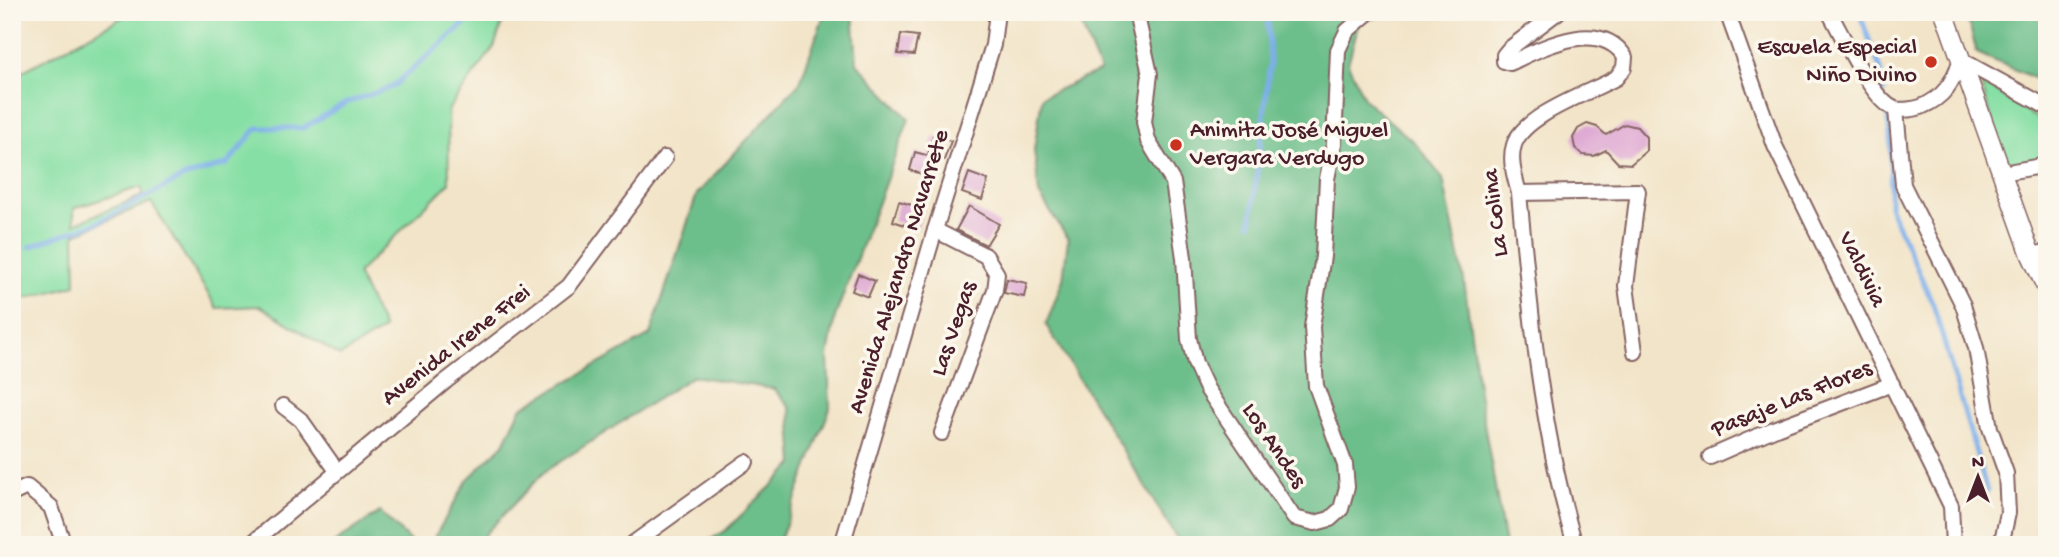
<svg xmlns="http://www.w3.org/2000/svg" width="2059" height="557" font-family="'Gochi Hand',sans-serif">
  <rect width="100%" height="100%" fill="#fbf7ec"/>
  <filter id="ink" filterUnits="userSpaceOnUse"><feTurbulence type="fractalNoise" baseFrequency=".0143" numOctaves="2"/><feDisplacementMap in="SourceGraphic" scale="14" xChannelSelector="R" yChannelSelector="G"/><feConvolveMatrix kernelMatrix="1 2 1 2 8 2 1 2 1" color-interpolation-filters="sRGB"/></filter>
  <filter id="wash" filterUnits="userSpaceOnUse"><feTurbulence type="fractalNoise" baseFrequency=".00686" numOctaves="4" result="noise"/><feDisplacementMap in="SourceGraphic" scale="28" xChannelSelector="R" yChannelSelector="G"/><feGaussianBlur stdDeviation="1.57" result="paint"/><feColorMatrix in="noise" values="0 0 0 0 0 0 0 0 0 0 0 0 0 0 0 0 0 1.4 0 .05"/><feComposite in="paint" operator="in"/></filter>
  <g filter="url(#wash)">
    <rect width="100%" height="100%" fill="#f2e4c8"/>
    <g fill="#86dfa4" stroke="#687f68" stroke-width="2" fill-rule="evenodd">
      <path d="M132 12H506L494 47 448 110 449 183 357 274 384 329 340 356 260 306 217 308 151 202 75 234 76 285 12 302V77ZM141 187 144 195 74 224V208Z"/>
      <polygon points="1979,78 2031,115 2047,121 2047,160 2006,164"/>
    </g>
    <g fill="#6cbe8a" stroke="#5b6e5a" stroke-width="2">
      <polygon points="825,12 853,12 857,63 909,119 835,317 828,356 830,408 778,545 701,545 725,531 794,464 790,408 774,389 693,376 544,472 485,534 479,545 430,545 468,479 504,444 521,408 650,335 697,194 800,82"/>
      <polygon points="1076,12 1397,12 1359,22 1348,64 1365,100 1415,143 1443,179 1464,280 1478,387 1505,545 1181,545 1046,325 1063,279 1068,239 1039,194 1034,150 1042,97 1100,71"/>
      <polygon points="1966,12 2047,12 2047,84 1977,53"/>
      <polygon points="380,512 414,545 331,545"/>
    </g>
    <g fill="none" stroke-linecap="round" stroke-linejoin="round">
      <g stroke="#7cafe9" stroke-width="5">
        <polyline points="1859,12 1880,69 1884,92"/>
        <polyline points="1887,113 1891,143 1890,208 1933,304 1987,491"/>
        <polyline points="1251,224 1270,62 1267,12"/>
        <polyline points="29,247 96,223 184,177 227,164 257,128 303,128 346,103 392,87 478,12"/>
      </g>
    </g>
    <g id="blocks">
      <g fill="#dda4d2">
        <polygon points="901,34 918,36 914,55 898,54"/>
        <polygon points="1587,124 1597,127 1606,135 1625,124 1637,127 1646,137 1646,151 1631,164 1618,163 1606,150 1594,156 1583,155 1575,148 1573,138 1578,129"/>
        <polygon points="933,136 951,141 944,160 928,155"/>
        <polygon points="915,152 937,158 931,177 910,170"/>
        <polygon points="969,173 988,180 982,200 962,193"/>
        <polygon points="899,201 924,209 917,229 893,221"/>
        <polygon points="969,206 999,224 986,245 956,230"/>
        <polygon points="858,274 875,281 868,297 852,291"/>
        <polygon points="1007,279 1027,283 1024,297 1004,293"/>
      </g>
    </g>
  </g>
  <g filter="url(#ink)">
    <use href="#blocks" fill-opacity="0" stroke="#856462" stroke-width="2"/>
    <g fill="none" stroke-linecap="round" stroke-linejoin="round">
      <g stroke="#856462" stroke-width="18">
        <g id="minor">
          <polyline points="1136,12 1150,74 1144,122 1148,141 1173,182 1184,258 1189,339 1195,363 1207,389 1294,518 1315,523 1330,519 1341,509 1347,487 1345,465 1316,386 1312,327 1323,256 1327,179 1334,144 1338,50 1347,31 1369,12"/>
          <path d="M1558 12 1509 49 1504 55V61L1510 63C1542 48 1599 17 1625 57L1624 68 1616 78C1589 93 1523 115 1514 145 1509 160 1515 178 1519 193 1530 312 1541 429 1575 545"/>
          <polyline points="1727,12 1775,146 1951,506 1953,545"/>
          <path d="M1829 12C1842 34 1872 101 1895 109 1902 111 1915 109 1921 107 1945 97 1952 83 1961 60L2047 107"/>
          <polyline points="1896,110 1903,185 1963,305 1976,348 1990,428 2006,473 2008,513 2001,545"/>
          <polyline points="2002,173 2047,165"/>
          <polyline points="1519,193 1638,191 1626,286 1635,352"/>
          <polyline points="935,230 986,256 997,274 995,290 942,433"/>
          <polyline points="2031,255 2047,252"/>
          <polyline points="283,406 301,420 337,471"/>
          <polyline points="1710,457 1776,428 1892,384"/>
          <polyline points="12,494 27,487 51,507 64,545"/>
          <polyline points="250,545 446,381 569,286 665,158"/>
          <polyline points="631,545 746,462"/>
          <polyline points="842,545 935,230 993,45 997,12"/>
        </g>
      </g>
      <g stroke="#856462" stroke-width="21">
        <polyline id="tertiary" points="1944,12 2031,255 2047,289"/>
      </g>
      <use href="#minor" stroke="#fff" stroke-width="14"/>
      <use href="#tertiary" stroke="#fff" stroke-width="18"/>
    </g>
  </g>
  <g fill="#c8321e" stroke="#fbf7ec" stroke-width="2.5">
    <circle cx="1931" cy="62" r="7"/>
    <circle cx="1176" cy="145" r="7"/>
  </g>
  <g text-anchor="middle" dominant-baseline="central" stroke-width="7" stroke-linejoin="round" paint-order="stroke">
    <g font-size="24" fill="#4a1f2b" stroke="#fbf7ec" text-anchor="end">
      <text x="1917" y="48">Escuela Especial<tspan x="1917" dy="28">Niño Divino</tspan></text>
      <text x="1190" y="131" text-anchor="start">Animita José Miguel<tspan x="1190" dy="28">Vergara Verdugo</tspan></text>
    </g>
    <g font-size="24" fill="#4a1f2b" stroke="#fbf7ec">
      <text transform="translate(1497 213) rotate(-97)">La Colina</text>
      <text transform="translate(1861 270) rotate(64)">Valdivia</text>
      <text transform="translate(900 272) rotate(-73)">Avenida Alejandro Navarrete</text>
      <text transform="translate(955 329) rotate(-71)">Las Vegas</text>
      <text transform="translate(457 346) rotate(-38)">Avenida Irene Frei</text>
      <text transform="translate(1792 400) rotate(-22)">Pasaje Las Flores</text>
      <text transform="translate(1273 446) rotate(56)">Los Andes</text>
    </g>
  </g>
  <rect width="2059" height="557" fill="none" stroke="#fbf7ec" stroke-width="42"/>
  <g transform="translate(1978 477)" stroke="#fbf7ec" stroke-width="5" paint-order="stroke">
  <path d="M0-5L12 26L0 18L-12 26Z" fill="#4a1f2b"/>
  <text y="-10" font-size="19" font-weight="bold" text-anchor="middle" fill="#4a1f2b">N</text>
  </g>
</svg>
